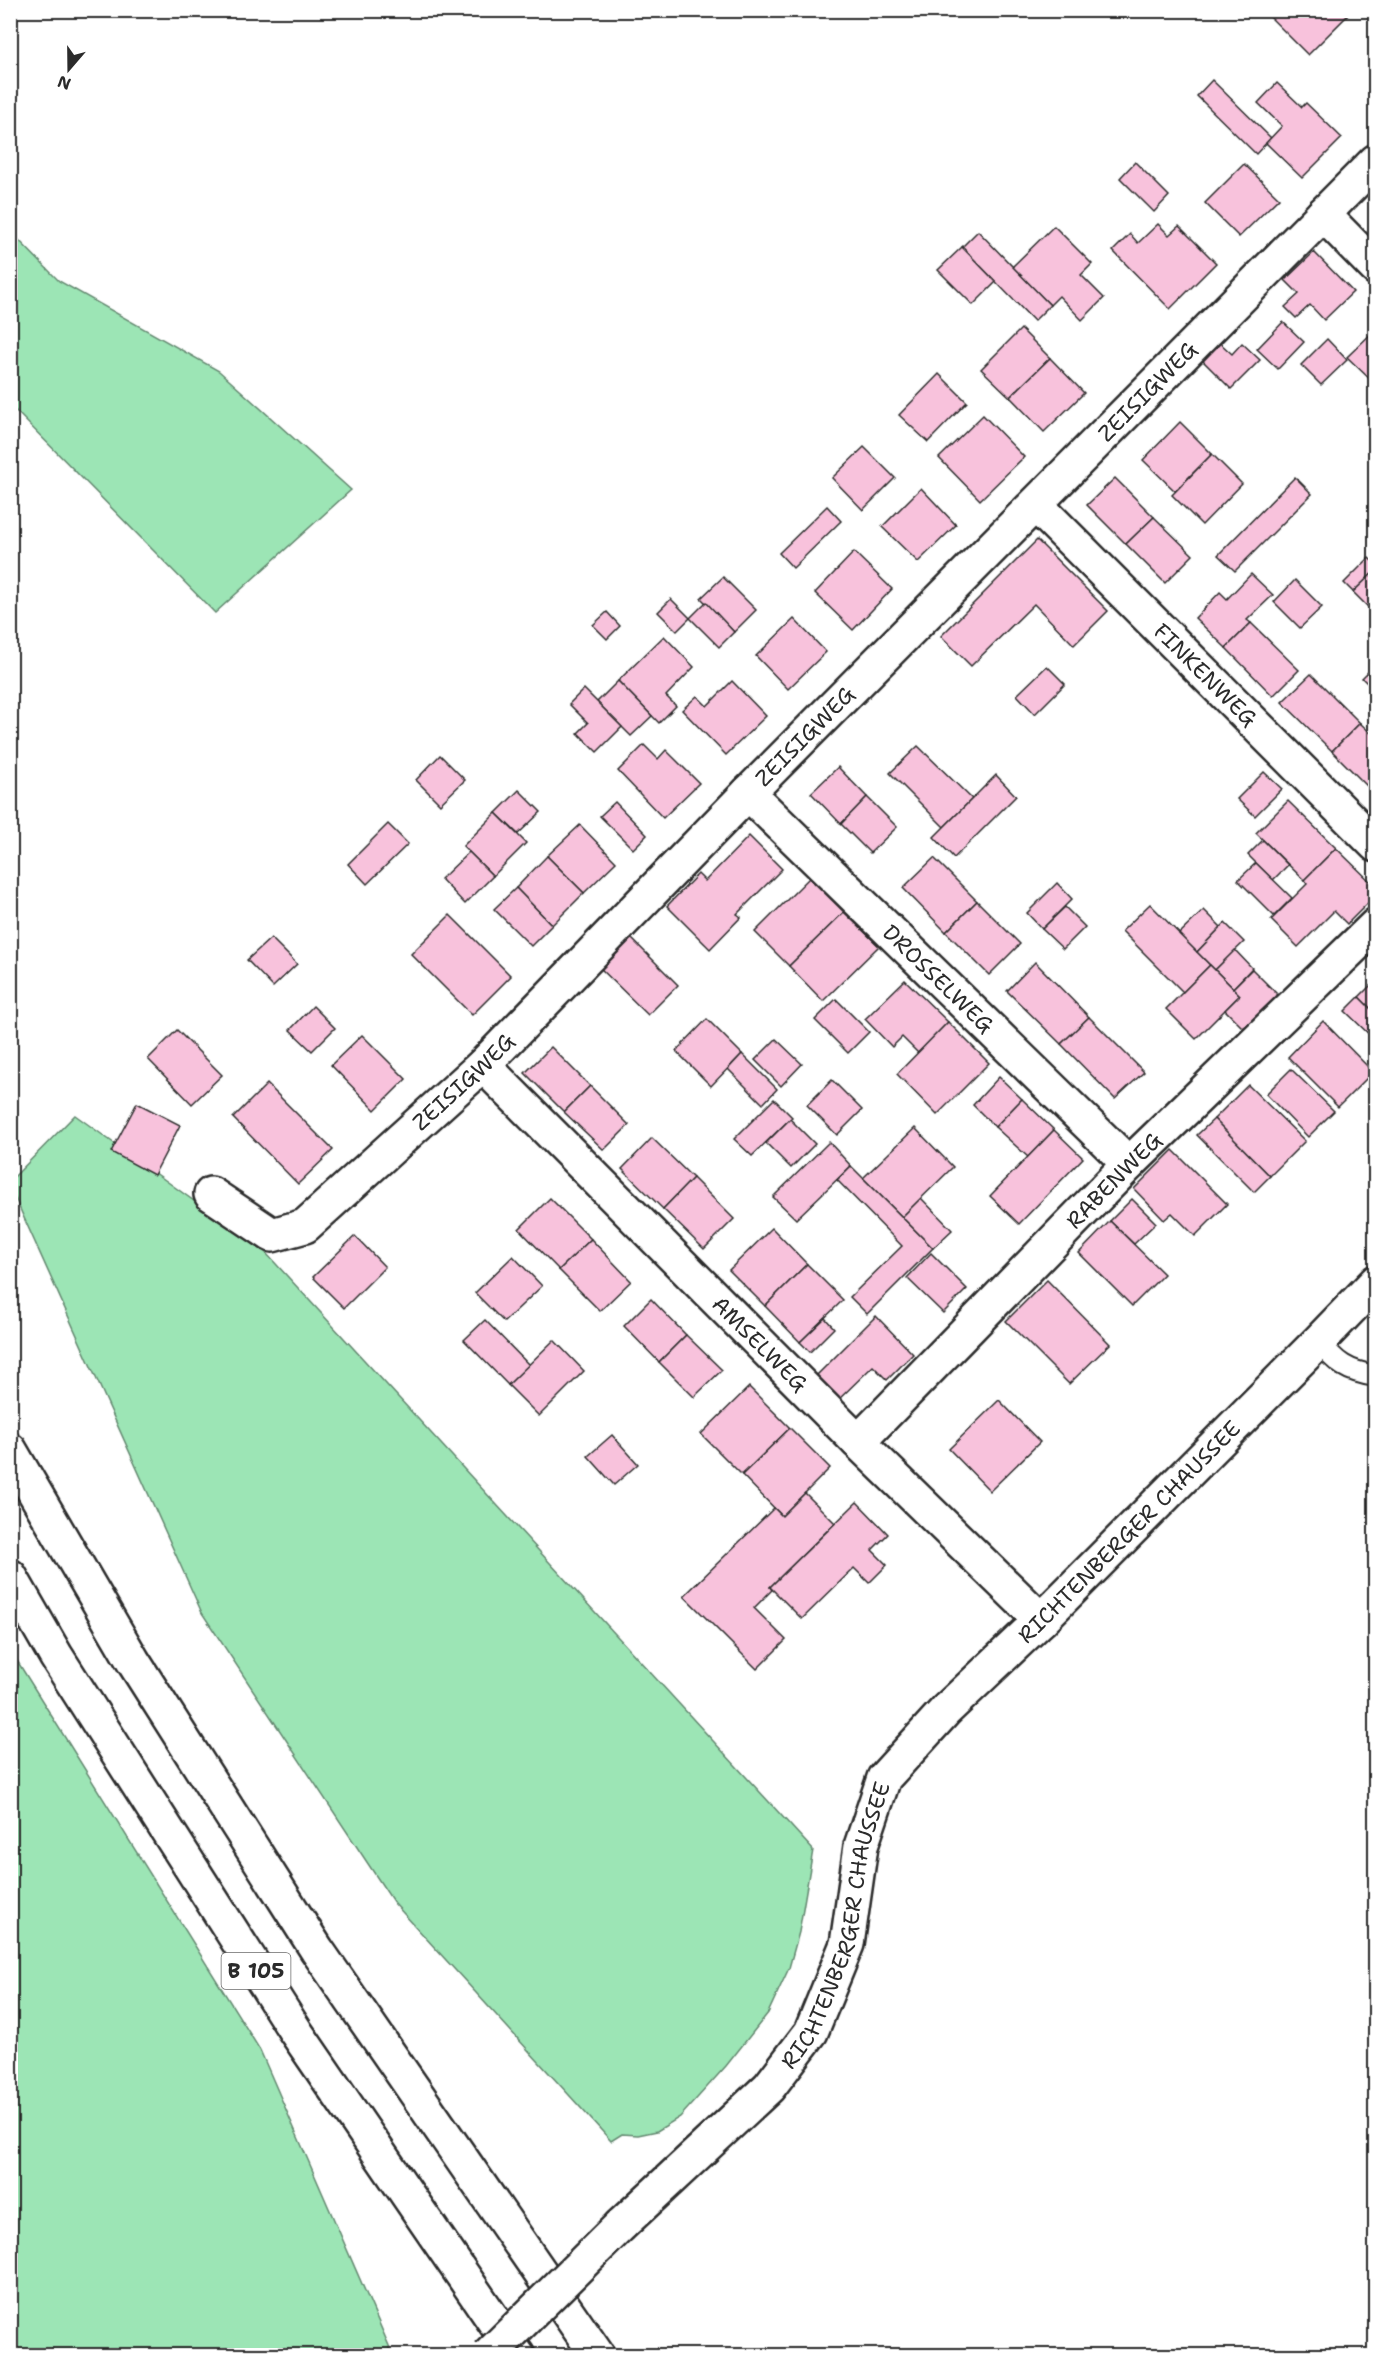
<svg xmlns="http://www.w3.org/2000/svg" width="1386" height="2366" font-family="'Shantell Sans',sans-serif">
  <rect width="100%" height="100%" fill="#fff"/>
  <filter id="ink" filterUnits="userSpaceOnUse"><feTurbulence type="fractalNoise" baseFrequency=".0167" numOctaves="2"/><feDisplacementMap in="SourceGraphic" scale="12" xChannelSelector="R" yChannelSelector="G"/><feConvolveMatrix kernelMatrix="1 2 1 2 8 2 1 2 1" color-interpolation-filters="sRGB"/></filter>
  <g filter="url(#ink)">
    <g fill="#9ce5b5" stroke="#648870" stroke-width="1.5">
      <polygon points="10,231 59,281 219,371 351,490 215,613 11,406"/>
      <polygon points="75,1115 266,1253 813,1850 799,1932 789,1968 768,2013 726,2066 680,2117 657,2131 638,2135 622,2134 611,2141 394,1903 202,1613 11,1189 10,1181"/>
      <polygon points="11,1651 260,2050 393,2355 11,2355"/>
    </g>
    <g fill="#f8c2dc" stroke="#2b2b2b" stroke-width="1.5">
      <polygon points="1270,10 1350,10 1351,12 1308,55 1267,14"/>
      <polygon points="1212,80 1271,138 1256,154 1197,96"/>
      <polygon points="1277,83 1302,107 1306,103 1342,138 1302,178 1266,143 1282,126 1258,103"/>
      <polygon points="1135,162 1169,196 1154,212 1120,178"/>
      <polygon points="1244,164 1279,198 1239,237 1205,203"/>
      <polygon points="1158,224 1169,235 1179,226 1216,263 1170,309 1113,251 1130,234 1138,243"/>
      <polygon points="1054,226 1092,264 1081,275 1104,298 1082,320 1059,296 1050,305 1012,267"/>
      <polygon points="978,231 1050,305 1034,321 962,247"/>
      <polygon points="962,247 996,282 973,305 938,270"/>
      <polygon points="1314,252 1353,292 1324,320 1310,305 1296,318 1285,307 1299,294 1285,280"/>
      <polygon points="1283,322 1304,342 1278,369 1257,349"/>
      <polygon points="1021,329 1050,358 1010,397 981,369"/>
      <polygon points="1376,329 1376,385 1347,357"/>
      <polygon points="1327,339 1347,360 1321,385 1301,365"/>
      <polygon points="1220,343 1232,354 1242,343 1260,360 1231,389 1203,361"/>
      <polygon points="1050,358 1084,393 1044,432 1010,397"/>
      <polygon points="939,374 967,402 928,442 899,415"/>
      <polygon points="983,415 1024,457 980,500 939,458"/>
      <polygon points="1180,422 1212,454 1175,491 1143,460"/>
      <polygon points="864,447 895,478 863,510 832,478"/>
      <polygon points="1212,454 1242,484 1202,525 1172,495"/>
      <polygon points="1295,477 1312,494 1235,571 1218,555"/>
      <polygon points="1115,478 1154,517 1126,544 1087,505"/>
      <polygon points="921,488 956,525 918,562 882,527"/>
      <polygon points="827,506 841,521 793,568 779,553"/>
      <polygon points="1154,517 1193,555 1165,583 1126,544"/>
      <polygon points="1037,540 1108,611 1074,645 1034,604 971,666 941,636"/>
      <polygon points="854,552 892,589 853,630 815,593"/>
      <polygon points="1369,558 1376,565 1376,570 1353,592 1344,583"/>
      <polygon points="1376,570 1376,606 1371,610 1353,592"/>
      <polygon points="1251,574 1273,595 1247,620 1251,623 1226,648 1195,618 1220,592 1227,599"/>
      <polygon points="723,577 756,610 734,632 701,598"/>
      <polygon points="1295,580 1322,607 1300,628 1274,602"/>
      <polygon points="671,599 690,618 677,631 658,612"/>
      <polygon points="706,602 734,632 719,647 690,618"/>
      <polygon points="607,612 620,626 607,639 593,625"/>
      <polygon points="794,619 826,652 788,689 756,656"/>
      <polygon points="1251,623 1299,670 1273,696 1226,648"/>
      <polygon points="664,636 694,667 666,696 676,706 659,723 618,681"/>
      <polygon points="1376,664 1376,692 1362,678"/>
      <polygon points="1047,666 1065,684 1035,714 1017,695"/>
      <polygon points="1311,674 1360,723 1332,751 1282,702"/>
      <polygon points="618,681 652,716 631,736 597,702"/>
      <polygon points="732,681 766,716 726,755 682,710 697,696 707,706"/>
      <polygon points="584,689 622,727 597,752 578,733 588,723 569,704"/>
      <polygon points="1360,723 1376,738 1376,795 1332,751"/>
      <polygon points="644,745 658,759 666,750 699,783 663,818 618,771"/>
      <polygon points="918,746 972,799 944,827 890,773"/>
      <polygon points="440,755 465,780 440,804 416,780"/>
      <polygon points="838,767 867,797 841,824 811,793"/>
      <polygon points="1264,772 1282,789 1255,816 1237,799"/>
      <polygon points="996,775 1016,796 954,858 934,837"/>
      <polygon points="519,790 541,812 518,834 496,813"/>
      <polygon points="867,797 897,827 870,853 841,824"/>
      <polygon points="1288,801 1336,848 1304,880 1256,833"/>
      <polygon points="615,802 647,835 633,849 600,816"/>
      <polygon points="496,813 526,843 493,876 463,846"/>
      <polygon points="388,824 408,844 367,884 348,864"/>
      <polygon points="580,825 616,862 584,893 547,856"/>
      <polygon points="749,836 782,869 737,914 741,917 710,949 667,906 698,874 705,881"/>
      <polygon points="1263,840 1288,865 1273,880 1248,855"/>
      <polygon points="1336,848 1376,887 1376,895 1347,924 1334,911 1298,947 1271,920 1307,884 1304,880"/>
      <polygon points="469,852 493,876 465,904 441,879"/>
      <polygon points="547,856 584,893 552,925 516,888"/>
      <polygon points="934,858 977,901 946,932 903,888"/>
      <polygon points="1256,863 1292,898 1274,916 1238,880"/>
      <polygon points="810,877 844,912 789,966 755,932"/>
      <polygon points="1057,883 1072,899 1042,929 1027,913"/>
      <polygon points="516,888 552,925 531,946 494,909"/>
      <polygon points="977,901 1020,944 989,975 946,932"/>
      <polygon points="1150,904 1210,965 1183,992 1122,931"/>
      <polygon points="1065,907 1085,927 1063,949 1042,929"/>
      <polygon points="1204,910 1221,927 1197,952 1179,934"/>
      <polygon points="844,912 879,946 823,1001 789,966"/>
      <polygon points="450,915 511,976 472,1015 411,954"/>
      <polygon points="1225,923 1244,942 1215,970 1197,952"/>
      <polygon points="626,933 678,985 648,1015 596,964"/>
      <polygon points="271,938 297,964 273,987 247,960"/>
      <polygon points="1235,950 1252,968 1233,988 1215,970"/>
      <polygon points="1035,962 1089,1017 1061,1044 1007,991"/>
      <polygon points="1210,965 1240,995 1196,1039 1166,1009"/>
      <polygon points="1252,969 1280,997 1246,1031 1225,1010 1240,995 1233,988"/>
      <polygon points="905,980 948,1022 918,1053 902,1037 892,1047 865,1019"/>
      <polygon points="1376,980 1376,1014 1359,997"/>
      <polygon points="1359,997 1376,1014 1376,1041 1345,1011"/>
      <polygon points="836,999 869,1032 848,1053 815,1020"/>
      <polygon points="313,1006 335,1028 312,1051 290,1030"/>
      <polygon points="1089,1017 1144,1072 1115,1099 1061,1044"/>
      <polygon points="707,1019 742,1054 711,1086 676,1051"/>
      <polygon points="1323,1021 1373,1072 1338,1107 1288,1057"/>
      <polygon points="948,1022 989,1063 937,1115 897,1074"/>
      <polygon points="177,1030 222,1075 192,1104 148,1059"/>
      <polygon points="362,1035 406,1079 375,1110 331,1065"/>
      <polygon points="776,1039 802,1064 781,1086 755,1060"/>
      <polygon points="551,1047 590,1086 564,1112 525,1073"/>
      <polygon points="742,1054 777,1089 763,1104 728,1069"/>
      <polygon points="1291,1069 1334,1111 1308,1137 1266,1094"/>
      <polygon points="999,1077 1022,1099 995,1127 973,1105"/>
      <polygon points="832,1080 862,1110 837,1135 807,1105"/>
      <polygon points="267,1084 333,1150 298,1184 233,1118"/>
      <polygon points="1248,1085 1305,1141 1270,1176 1214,1119"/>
      <polygon points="590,1086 629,1125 604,1150 564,1112"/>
      <polygon points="774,1099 792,1117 752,1156 734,1139"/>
      <polygon points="1022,1099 1054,1130 1028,1157 995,1127"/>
      <polygon points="137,1103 180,1125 154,1175 111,1152"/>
      <polygon points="790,1119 815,1144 791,1168 766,1143"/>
      <polygon points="1214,1119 1270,1176 1254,1192 1197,1135"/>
      <polygon points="915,1128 953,1167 902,1217 863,1178"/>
      <polygon points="1054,1130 1083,1158 1019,1224 990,1196"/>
      <polygon points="652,1138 693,1178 663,1209 622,1169"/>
      <polygon points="829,1142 851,1166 796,1219 773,1197"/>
      <polygon points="1173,1150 1227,1204 1195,1236 1172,1213 1164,1220 1134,1189"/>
      <polygon points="851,1166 933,1248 867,1314 850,1297 902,1246 837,1180"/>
      <polygon points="693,1178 734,1219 704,1249 663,1209"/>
      <polygon points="550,1198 591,1239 559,1270 519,1229"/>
      <polygon points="921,1198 952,1230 933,1248 902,1217"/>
      <polygon points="1132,1199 1156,1223 1134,1244 1110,1221"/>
      <polygon points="1110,1221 1164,1274 1132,1306 1079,1253"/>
      <polygon points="772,1228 807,1264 765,1306 729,1270"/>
      <polygon points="355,1236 385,1267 344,1308 313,1277"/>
      <polygon points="591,1239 631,1281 600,1311 559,1270"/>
      <polygon points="931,1253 967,1289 943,1313 907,1278"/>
      <polygon points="513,1256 542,1286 504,1322 475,1293"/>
      <polygon points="807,1264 843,1300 800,1342 765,1306"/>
      <polygon points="1047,1280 1110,1344 1069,1384 1006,1321"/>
      <polygon points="651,1299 686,1335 659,1362 624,1326"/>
      <polygon points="876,1316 913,1354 887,1380 873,1366 835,1403 812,1380"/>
      <polygon points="825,1318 834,1328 810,1352 800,1342"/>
      <polygon points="485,1320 529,1365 508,1385 464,1340"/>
      <polygon points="686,1335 722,1370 694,1397 659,1362"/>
      <polygon points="554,1340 584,1371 539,1416 508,1385"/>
      <polygon points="749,1387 790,1428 742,1475 701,1434"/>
      <polygon points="999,1400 1040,1442 990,1491 949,1449"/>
      <polygon points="790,1428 830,1468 782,1516 742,1475"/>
      <polygon points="612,1435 638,1464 614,1485 588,1456"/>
      <polygon points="805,1493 835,1523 770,1587 772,1590 754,1608 786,1640 757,1669 684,1596 774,1508 782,1516"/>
      <polygon points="857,1502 888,1534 872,1550 887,1565 869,1583 854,1568 802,1619 770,1587"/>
    </g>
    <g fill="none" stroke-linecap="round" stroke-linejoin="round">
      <g stroke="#2b2b2b" stroke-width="24">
        <path id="lane" d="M1319 1341C1335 1363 1348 1372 1376 1376"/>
      </g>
      <g stroke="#2b2b2b" stroke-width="38">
        <g id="street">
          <polyline points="1323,214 1376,268"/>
          <path id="s1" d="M1036 505 1376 845"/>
          <path id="s2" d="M748 793 1129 1164"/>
          <path id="s3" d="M483 1065 858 1442 1041 1620"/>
          <path id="s4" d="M211 1194 272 1235 305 1226 483 1065 748 793 1376 161"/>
          <path id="s5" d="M858 1442 1129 1164 1376 925"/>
        </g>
      </g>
      <g stroke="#2b2b2b" stroke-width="38">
        <g id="secondary">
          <path id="s6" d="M621 2225 769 2087 811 2032 847 1944 861 1846 884 1778 946 1710 1041 1620 1319 1341 1376 1282"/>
        </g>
      </g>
      <g stroke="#2b2b2b" stroke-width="38">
        <g id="highway">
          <polyline points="10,1450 133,1661 317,1950 598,2356"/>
          <polyline points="10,1576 56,1656 296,2032 518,2356"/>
        </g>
      </g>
      <use href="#lane" stroke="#fff" stroke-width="20"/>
      <use href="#street" stroke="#fff" stroke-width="33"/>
      <use href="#secondary" stroke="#fff" stroke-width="33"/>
      <use href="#highway" stroke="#fff" stroke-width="33"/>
      <g stroke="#2b2b2b" stroke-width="38" stroke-linecap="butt">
        <polyline id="secondary-bridge" points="488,2356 621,2225"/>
      </g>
      <use href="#secondary-bridge" stroke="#fff" stroke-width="33"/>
    </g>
  </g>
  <g text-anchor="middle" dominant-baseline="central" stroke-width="4.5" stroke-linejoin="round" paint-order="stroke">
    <rect fill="#fff" stroke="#6b6b6b" stroke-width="1.5" x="221.5" y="1953" width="69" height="36" rx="4.5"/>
    <g font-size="21" font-weight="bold" fill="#2b2b2b">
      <text x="256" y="1971">B 105</text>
    </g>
    <g font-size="22" fill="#2b2b2b" stroke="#fff">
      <text stroke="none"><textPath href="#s4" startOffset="1294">ZEISIGWEG</textPath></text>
      <text stroke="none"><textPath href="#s1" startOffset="240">FINKENWEG</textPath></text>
      <text stroke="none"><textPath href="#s4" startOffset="808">ZEISIGWEG</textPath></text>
      <text stroke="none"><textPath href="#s2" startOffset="266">DROSSELWEG</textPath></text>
      <text stroke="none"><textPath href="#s4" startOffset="322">ZEISIGWEG</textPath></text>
      <text stroke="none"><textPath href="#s5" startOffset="366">RABENWEG</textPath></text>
      <text stroke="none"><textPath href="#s3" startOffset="393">AMSELWEG</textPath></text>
      <text stroke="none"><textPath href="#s6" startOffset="885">RICHTENBERGER CHAUSSEE</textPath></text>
      <text stroke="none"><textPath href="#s6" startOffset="381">RICHTENBERGER CHAUSSEE</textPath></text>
    </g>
  </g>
  <rect width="1386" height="2366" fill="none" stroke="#fff" stroke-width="36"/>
  <rect x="18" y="18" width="1350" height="2330" fill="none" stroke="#2b2b2b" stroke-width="2" filter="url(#ink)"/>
  <g transform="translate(69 69) rotate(200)" stroke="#ffffff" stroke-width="4.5" paint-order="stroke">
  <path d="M0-4.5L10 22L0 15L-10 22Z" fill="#2b2b2b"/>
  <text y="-9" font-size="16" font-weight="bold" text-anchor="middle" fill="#2b2b2b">N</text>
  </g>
</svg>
